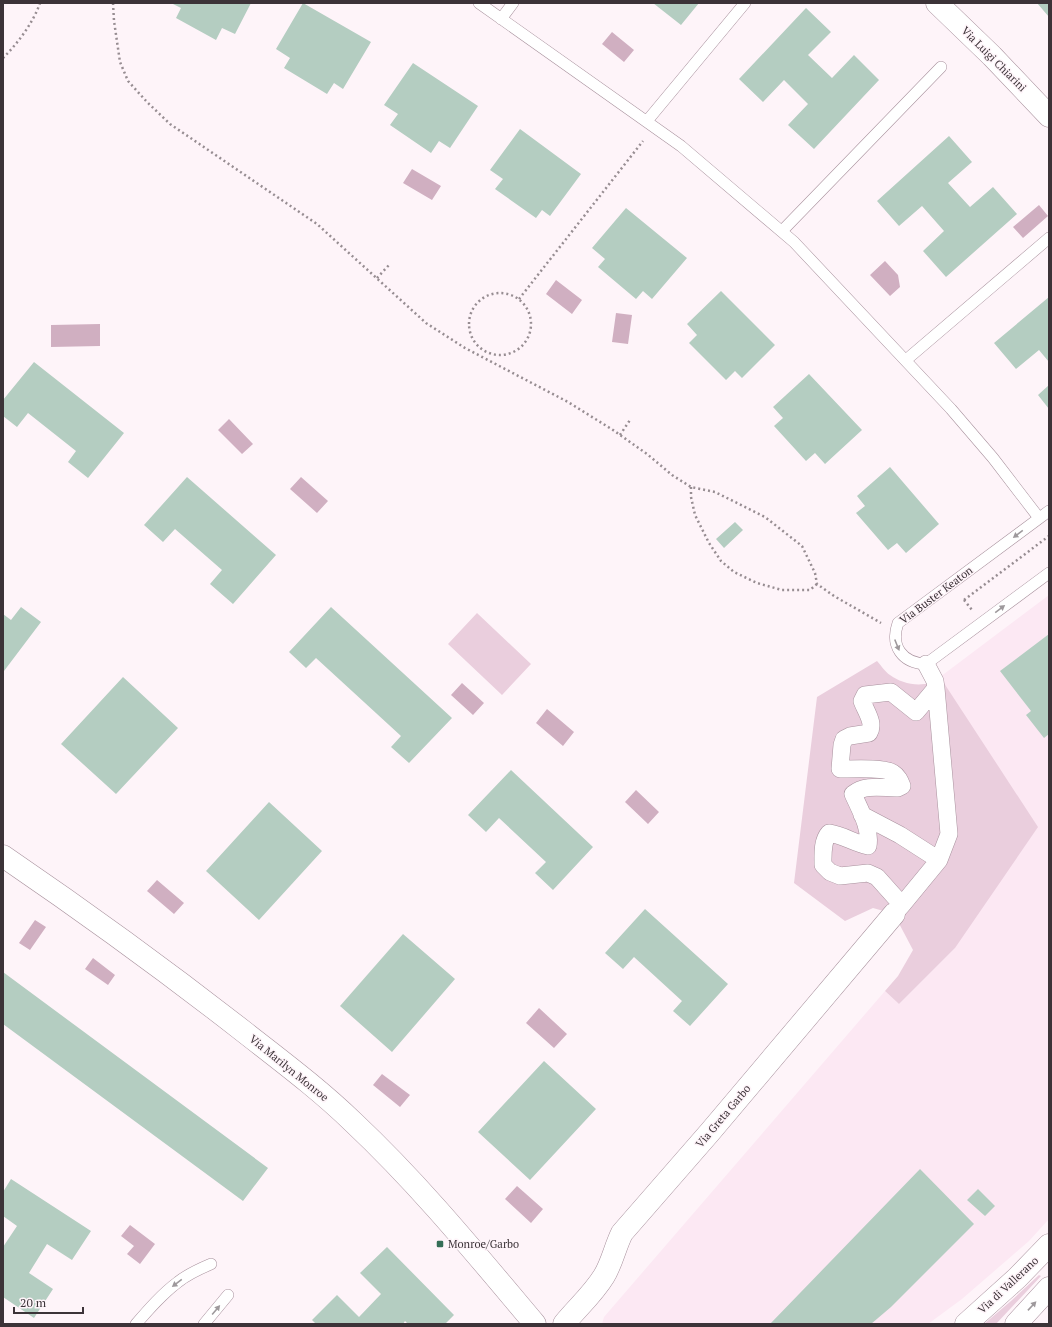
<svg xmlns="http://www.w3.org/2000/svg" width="1052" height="1327" font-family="'PT Serif',serif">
<rect width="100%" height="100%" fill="#fef4f9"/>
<path fill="#fce8f3" d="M1049 595V1219L1029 1241 962 1299 928 1324H602L604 1317 885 991 899 1004 955 948 940 677Z"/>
<path fill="#eacedd" d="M477 613 531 664 502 695 448 644Z
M877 661C881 665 885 672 890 675 903 685 927 689 940 677L1038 827 955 948 899 1004 885 991 898 976 913 950 894 914 873 908 845 921 794 883 817 697Z
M1039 1275 1041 1276 996 1324H984L1011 1301Z"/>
<path fill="#d0afc1" d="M612 32 634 50 624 62 602 44Z
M412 169 441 186 432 200 403 183Z
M1039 205 1048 216 1023 238 1013 227Z
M885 261 898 275 900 287 890 296 870 275Z
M556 280 582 300 572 314 546 294Z
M616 313 632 315 628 344 612 342Z
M100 324V346L51 347V325Z
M229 419 253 444 242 454 218 430Z
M301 477 328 501 317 513 290 489Z
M462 683 484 703 473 715 451 695Z
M547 709 574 732 563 746 536 723Z
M636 790 659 812 648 824 625 802Z
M157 880 184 903 174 914 147 891Z
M35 920 46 927 30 950 19 943Z
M93 958 115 975 108 985 85 969Z
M539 1008 567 1034 554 1048 526 1023Z
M382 1074 410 1095 400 1107 373 1085Z
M517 1186 543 1209 531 1223 505 1199Z
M130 1225 155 1244 140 1264 127 1254 134 1246 121 1236Z"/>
<path fill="#b4cdc1" d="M171 3H251L235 34 222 28 216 40 176 18 181 8Z
M303 3 371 42 343 89 334 83 327 94 284 68 290 58 276 49Z
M653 3H699L681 25Z
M1037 3H1049V17Z
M806 8 831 32 808 55 832 78 854 55 879 80 814 149 788 125 808 104 784 80 763 102 739 79Z
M413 63 478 106 450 148 439 141 431 153 390 125 398 114 384 105Z
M520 129 581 174 550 216 542 210 536 218 495 189 503 179 490 170Z
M949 136 972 162 948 183 970 207 993 187 1017 214 946 277 923 251 944 231 922 206 899 226 877 201Z
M626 208 687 258 652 299 643 291 636 299 598 267 605 259 592 248Z
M721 291 775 345 742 378 735 371 726 380 689 343 697 335 687 324Z
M1049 297V362L1039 350 1016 369 994 343Z
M34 362 124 433 88 478 68 462 76 451 28 413 17 427 3 416V400Z
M809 374 862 430 825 464 815 453 806 461 774 426 783 418 773 407Z
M1049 385V409L1038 395Z
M890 467 939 524 906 553 897 543 888 550 856 513 865 506 857 496Z
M187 477 276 555 233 604 210 584 222 570 175 529 163 542 144 525Z
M735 522 743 530 724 548 716 539Z
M21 607 41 622 4 671 3 670V614L11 620Z
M331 607 452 718 409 763 391 747 401 736 316 658 306 668 289 652Z
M1049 634V734L1044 738 1026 715 1031 711 1000 671Z
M123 677 178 728 116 794 61 744Z
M511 770 593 847 553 890 535 873 546 862 499 818 486 832 468 815Z
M269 802 322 851 259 920 206 871Z
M645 909 728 984 690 1026 673 1011 682 1001 634 957 623 969 605 953Z
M403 934 455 979 392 1052 340 1006Z
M3 972 268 1168 243 1201 3 1024Z
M544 1061 596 1109 530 1180 478 1132Z
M920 1169 974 1224 891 1307 871 1324H770Z
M11 1179 91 1231 72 1260 47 1244 29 1273 53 1289 34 1318 3 1297V1247L17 1226 3 1216V1192Z
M978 1189 995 1206 985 1216 967 1200Z
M387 1247 454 1315 445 1324H408L405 1321 403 1324H316L312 1320 337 1295 359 1317 381 1294 360 1273Z"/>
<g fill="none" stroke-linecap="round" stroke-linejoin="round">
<g stroke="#a8919d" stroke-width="12">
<path id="service" d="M479 3 681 146 794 242 951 409 993 458 1039 518
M501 19 513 3
M647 121 745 3
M782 231 941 67
M906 360 1049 238
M1049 511 898 623C890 646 902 663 926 664L1049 573
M136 1324C149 1309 162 1294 178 1282 188 1274 199 1269 211 1264
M204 1324 228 1295"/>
</g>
<g stroke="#a8919d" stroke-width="18">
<path id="pedestrian" d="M862 815 900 835 939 860
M902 905 939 860 949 834 936 688
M894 914 902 905 877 877 868 873 840 876 830 872 823 865C823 854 822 841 829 833 843 835 854 843 868 846 871 828 860 810 853 794 865 784 882 788 898 788L902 786C900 781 898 776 893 773 885 767 851 769 840 769L842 745 844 739 850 736 869 733C875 723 866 712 862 701L865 695 891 692 916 712 936 688 935 681 926 664"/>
</g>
<g stroke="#a8919d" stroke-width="23">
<path id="minor" d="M3 856C85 912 165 970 243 1031 280 1060 319 1089 353 1122 420 1185 476 1254 535 1324
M564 1324C577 1308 593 1294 604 1276 612 1263 615 1247 622 1233L710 1132 894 914"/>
</g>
<g stroke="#a8919d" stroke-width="23">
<path id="tertiary" d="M937 3 992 56 1049 116
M966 1324 1017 1278 1049 1245
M1016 1324 1049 1288"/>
</g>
<path stroke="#978d92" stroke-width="2.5" stroke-dasharray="2 3" stroke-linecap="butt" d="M113 3 114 21 120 62 128 81 147 102 170 124 317 224 426 323 465 348 568 402 613 430 647 454 672 475 691 487 715 492 765 517 802 546 815 573 817 584 834 596 881 623
M3 58C18 43 33 23 40 3
M377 278 389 265
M469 324a31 31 0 1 1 62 0a31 31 0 1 1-62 0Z
M519 299 643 141
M620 435 630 420
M691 487V497L695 515 709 543 721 561 734 572 757 583 782 590H810L817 584
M964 600 1049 536
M964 600 972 610"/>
<use href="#service" stroke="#fff" stroke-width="11"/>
<use href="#pedestrian" stroke="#fff" stroke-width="17"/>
<use href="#minor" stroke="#fff" stroke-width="22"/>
<use href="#tertiary" stroke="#fff" stroke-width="22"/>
</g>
<defs><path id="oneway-solid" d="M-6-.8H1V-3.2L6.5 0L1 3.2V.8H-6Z"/></defs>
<g fill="#9e999c">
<use href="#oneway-solid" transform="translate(1018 534) rotate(143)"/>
<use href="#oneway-solid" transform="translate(1000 609) rotate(-37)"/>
<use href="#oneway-solid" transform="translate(897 645) rotate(68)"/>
<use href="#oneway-solid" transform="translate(177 1283) rotate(143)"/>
<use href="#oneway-solid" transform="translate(1032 1306) rotate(-47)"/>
<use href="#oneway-solid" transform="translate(216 1310) rotate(-50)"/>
</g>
<rect fill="#356e57" stroke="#fef4f9" stroke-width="1.5" x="436" y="1240" width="8" height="8" rx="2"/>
<g text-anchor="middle" stroke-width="3" stroke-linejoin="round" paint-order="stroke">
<g font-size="11" fill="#3c3338" stroke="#fef4f9">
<text transform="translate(994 59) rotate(45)" y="4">Via Luigi Chiarini</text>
<text transform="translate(936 595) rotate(-37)" y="4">Via Buster Keaton</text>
<text transform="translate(289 1068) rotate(39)" y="4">Via Marilyn Monroe</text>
<text transform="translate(723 1116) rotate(-50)" y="4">Via Greta Garbo</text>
<text transform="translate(1008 1285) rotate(-43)" y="4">Via di Vallerano</text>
</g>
<g font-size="11" fill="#3c3338" stroke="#fef4f9" text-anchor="start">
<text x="448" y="1248">Monroe/Garbo</text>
</g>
</g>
<rect width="1052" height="1327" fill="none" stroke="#3c3338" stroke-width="8"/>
<path d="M14 1307v6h69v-6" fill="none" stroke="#3c3338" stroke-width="2"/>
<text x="20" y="1307" font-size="12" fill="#3c3338" stroke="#fef4f9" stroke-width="3" paint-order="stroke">20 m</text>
</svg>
